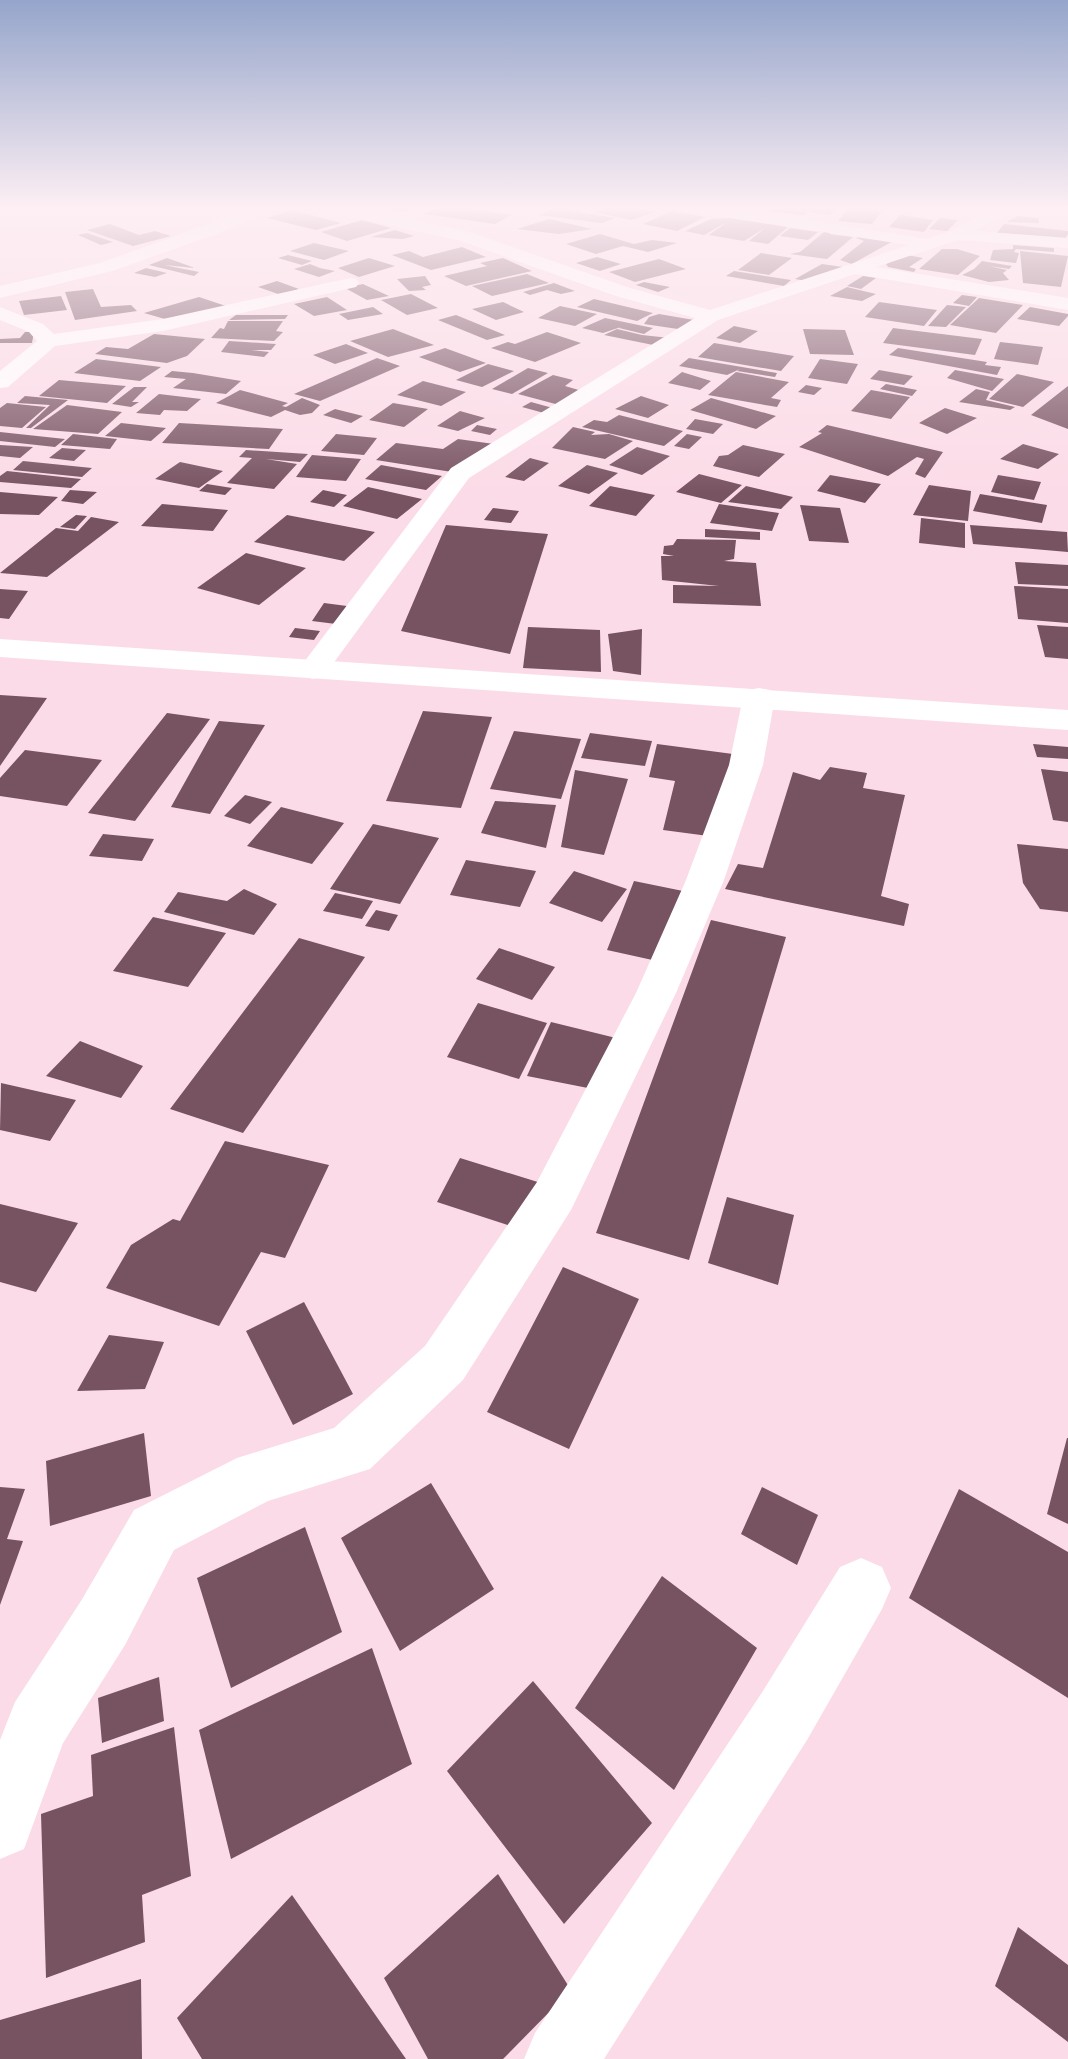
<svg xmlns="http://www.w3.org/2000/svg" width="1068" height="2059" font-family="'Alegreya Sans',sans-serif">
<rect width="100%" height="100%" fill="#fbdbe7"/>
<path fill="#775261" d="M373 206H419L403 212Z
M439 206H446L511 215 495 224 424 214Z
M614 206H628L655 212 631 220 595 212Z
M777 206H813L804 215 769 211Z
M817 206H842L830 215 808 212Z
M558 207 590 214 615 218 602 223 539 215Z
M849 208 882 211 872 224 838 221Z
M292 210 341 223 316 230 267 218Z
M672 211 705 217 677 231 643 224Z
M900 215 933 220 924 232 889 227Z
M1018 216 1038 218 1039 223 1006 222Z
M731 218 788 227 768 244 749 241 765 228 744 241 709 235 727 222 704 235 685 231 711 219Z
M940 218 958 220 947 231 929 229Z
M549 219 592 229 559 234 517 229Z
M362 220 391 228 347 241 321 232Z
M110 224 139 235 155 231 171 236 133 246 87 230Z
M1004 224 1068 231V234L1064 240 996 234Z
M824 227 834 229 829 234 853 237 827 259 790 254 800 252 824 232 817 231Z
M790 228 818 232 808 240 780 236Z
M395 230 414 236 403 239 371 237Z
M87 233 113 242 101 245 78 235Z
M600 234 634 244 652 240 677 243 648 252 623 246 596 254 566 244Z
M864 234 895 240 852 264 840 260 864 241 856 238Z
M314 243 349 251 324 260 290 251Z
M1013 245 1054 248V252L1016 249 1014 252 1019 253 1016 263 990 260 993 250 1013 249Z
M462 247 486 257 431 270 392 255 409 251 423 257Z
M942 249H957L980 256 958 275 919 269Z
M1020 251 1068 256 1061 287 1023 283Z
M761 253 792 258 769 275 738 270Z
M288 255 312 261 302 265 278 258Z
M907 255 923 258 909 267 916 269 914 272 888 267 886 264Z
M597 257 621 264 600 271 576 263Z
M167 258 195 268 164 265 199 272 194 276 149 265Z
M369 258 395 266 359 277 338 268Z
M503 258 532 271 466 286 444 276 487 266 480 263Z
M659 259 686 269 635 282 609 272Z
M982 261 1012 266 1009 269 989 266 1007 270 1003 273 1009 280 989 282 962 275 974 269Z
M310 264 320 268 335 271 319 277 294 269Z
M822 264 843 267 817 283 795 279Z
M146 268 167 273 155 277 134 273Z
M734 271 791 280 784 286 726 276Z
M527 274 549 283 492 296 472 286Z
M425 276 431 285 422 287 426 290 409 291 397 279Z
M863 276 876 278 861 289 847 286Z
M277 281 299 289 281 295 258 287Z
M644 282 670 287 658 292 636 285Z
M554 283 575 291 561 294 547 290 530 295 523 292Z
M363 284 389 296 367 300 345 288Z
M847 287 876 294 862 301 830 296Z
M93 289 101 307 131 305 137 311 75 320 65 292Z
M411 294 438 308 407 315 381 300Z
M962 295 977 297 969 306 953 303Z
M61 296 67 310 24 315 19 301Z
M199 297 226 306 165 319 144 313Z
M327 297 347 310 314 316 294 304Z
M979 298 1023 305 996 333 950 325Z
M594 299 653 313 637 321 577 307Z
M503 302 524 312 496 320 472 309Z
M879 302 937 310 924 326 865 317Z
M947 305 966 307 946 327 928 326Z
M560 306 597 314 575 326 538 318Z
M373 307 383 314 348 320 339 314Z
M1030 307 1068 314V316L1059 326 1017 319Z
M659 314 694 320 678 329 644 324 649 317Z
M236 315H288L285 319 229 320Z
M456 315 505 335 487 340 438 320Z
M605 318 653 328 644 334 619 328 621 327 603 333 582 328Z
M228 321H283L276 331 283 332 274 341 211 338 220 328 224 329Z
M734 326 758 331 740 343 716 338Z
M893 328 982 339 975 355 883 343Z
M393 329 434 345 388 357 350 341Z
M617 329 642 335 670 338 663 347 604 335Z
M803 329 845 330 854 355 810 354Z
M25 332H34L32 343H0V339L20 338Z
M547 332 581 343 535 362 491 348 508 342 515 344Z
M154 334 205 339 187 356 167 363 95 354 106 347 128 349Z
M229 341 276 344 271 350H251L269 352 264 357 221 352Z
M1000 342 1043 347 1038 365 994 359Z
M714 343 794 356 781 371 698 357Z
M346 344 368 353 335 364 313 355Z
M445 348 486 363 460 372 419 357Z
M898 348 987 362 985 365 1001 367 997 375 889 355Z
M377 358 400 366 320 401 294 394Z
M689 358 742 367 777 373 775 377 737 371 740 369 727 375 679 366Z
M96 359 161 367 140 381 74 373Z
M820 359 858 364 847 384 808 378Z
M488 364 514 371 482 387 456 380Z
M528 368 548 373 512 394 492 389Z
M879 370 913 376 904 385 870 379Z
M955 370 1004 379 992 391 947 378Z
M172 371 193 373 241 381 226 394 173 388 186 379 164 377Z
M682 372 711 381 700 390 668 383Z
M736 372 789 382 771 398 781 400 777 407 708 395Z
M1017 374 1054 382 1023 407 989 399Z
M553 375 573 380 565 386 589 393 563 406 518 394Z
M59 380 126 386 107 403 39 396Z
M423 381 466 392 441 406 397 395Z
M886 384 917 390 912 396 880 389Z
M806 385 822 388 814 395 798 392Z
M1068 386V429L1031 415Z
M134 387H147L132 402H139L131 407 112 404Z
M976 389 990 392 986 400 1015 407 1010 410 959 402Z
M240 390 288 403 282 406 286 407 302 398 320 405 312 413 300 415 285 410 271 417 216 403Z
M871 390 910 397 891 419 851 411Z
M159 394 201 399 187 411 164 410 160 415 136 413Z
M25 396 68 400 31 428H26L50 405 17 403Z
M641 396 669 405 648 418 615 409Z
M711 398 776 416 756 429 690 410Z
M531 402 571 413 562 418 522 407Z
M7 403 46 407 22 428 0 426V408Z
M393 403 428 409 404 427 369 420Z
M67 405 122 412 98 434 33 429Z
M945 408 977 418 947 434 919 423Z
M335 409 363 416 351 423 323 415Z
M460 411 485 418 458 431 437 426Z
M619 415 683 431 664 446 582 427 594 420 607 422Z
M695 419 723 424 713 434 686 429Z
M121 423 166 428 151 441 105 436Z
M179 423 283 429 269 449 162 443Z
M477 425 497 429 490 435 471 431Z
M827 425 943 452 925 478 915 474 924 459 917 457 888 476 799 447 822 433 818 432Z
M573 427 595 432 591 435 609 434 633 441 605 459 552 448Z
M0 432 65 439 55 447 0 441Z
M73 434 117 439 110 449 61 445Z
M336 434 377 438 364 455 321 451Z
M687 434 702 437 689 449 674 446Z
M458 439 494 444 452 472 376 460 396 443 443 449Z
M1023 444 1059 454 1038 469 1000 459Z
M0 445 33 447 20 458 0 456Z
M743 445 785 454 759 477 713 466 719 456 728 455Z
M637 447 670 456 642 475 609 465Z
M62 448 86 450 74 461 49 458Z
M246 450 308 454 300 462 266 459 297 464 274 489 227 483 252 458 239 457Z
M312 455 361 459 346 481 296 477Z
M530 458 549 463 524 481 505 477Z
M23 461 92 468 82 477 13 470Z
M180 462 223 471 199 488 155 479Z
M381 465 442 476 426 490 365 479Z
M587 465 618 473 589 494 558 486Z
M7 471 81 479 71 488 0 482V476Z
M699 474 742 485 721 503 676 492Z
M830 475 881 484 865 503 817 491Z
M998 475 1041 482 1034 500 991 492Z
M207 484 232 488 225 495 199 491Z
M929 485 971 491 968 521 913 515Z
M610 486 655 495 636 516 589 506Z
M746 486 793 497 781 509 728 502Z
M368 487 422 499 397 519 343 506Z
M70 490 97 492 83 504 61 501Z
M323 490 347 495 334 507 310 502Z
M0 492 58 497 39 515 0 514Z
M980 494 1047 505 1042 523 973 511Z
M162 504 228 510 213 531 141 526Z
M719 504 779 513 772 531 710 523Z
M800 505 840 508 849 543 809 541Z
M493 508 519 511 511 523 484 520Z
M76 515 87 516 75 529 60 527Z
M287 515 375 532 344 561 254 542Z
M91 517 119 522 47 577 0 573 56 528 78 531Z
M921 518 965 523V548L919 543Z
M446 525 548 534 510 654 401 631Z
M970 525 1067 532 1068 552 973 544Z
M705 529 760 532V540L705 537Z
M677 539 736 540 734 559 724 561 756 563 761 606 673 603V585L719 586 662 580 661 556H674L663 554 664 546 673 545Z
M246 553 306 568 259 605 197 588Z
M1015 562 1068 565V586L1018 584Z
M1014 586 1068 589V623L1018 619Z
M0 589 28 591 9 619 0 618Z
M324 603 347 606 336 624 312 621Z
M1037 625 1068 627V659L1045 657Z
M528 627 600 630 601 672 523 668Z
M295 628 320 631 314 640 289 637Z
M642 629 641 675 613 671 608 634Z
M0 695 47 698 0 766Z
M423 711 492 717 461 808 386 801Z
M167 713 210 719 135 821 88 813Z
M219 721 265 725 210 814 171 807Z
M514 731 581 739 561 799 490 789Z
M590 733 652 741 645 766 581 758Z
M657 744 733 754 716 837 663 830 675 781 649 777Z
M1033 744 1068 747V759L1037 757Z
M25 750 102 760 67 806 0 796V778Z
M830 767 867 773 863 788 905 795 881 896 909 904 904 926 725 889 738 864 763 868 793 772 820 780Z
M1041 769 1068 772V822L1053 820Z
M575 770 628 779 604 855 561 847Z
M245 795 272 802 250 824 224 816Z
M495 801 556 805 546 848 481 833Z
M281 807 344 823 312 864 247 846Z
M373 824 439 838 400 904 330 889Z
M103 834 154 839 142 861 89 856Z
M1017 844 1068 849V912L1040 909 1023 883Z
M466 860 536 871 520 907 450 895Z
M574 871 627 889 602 922 549 903Z
M634 881 683 891 657 961 607 950Z
M244 889 277 904 254 935 164 912 178 892 227 901Z
M335 893 373 901 362 919 323 911Z
M376 910 398 915 389 931 365 926Z
M153 917 226 933 188 987 113 971Z
M711 920 786 937 689 1260 596 1233Z
M299 938 365 957 243 1133 170 1109Z
M499 948 555 967 532 1000 476 979Z
M478 1003 547 1023 519 1079 447 1057Z
M551 1022 616 1038 593 1089 527 1076Z
M80 1041 143 1066 121 1098 46 1076Z
M1 1083 76 1100 50 1141 0 1130Z
M225 1141 329 1165 285 1258 261 1252 219 1326 106 1288 131 1245 173 1219 180 1221Z
M460 1158 541 1183 520 1229 437 1202Z
M727 1197 794 1215 778 1285 708 1263Z
M0 1204 78 1223 36 1292 0 1282Z
M563 1267 639 1299 569 1449 487 1412Z
M304 1302 353 1394 293 1425 246 1331Z
M109 1335 164 1342 145 1389 77 1391Z
M144 1433 151 1496 50 1526 46 1461Z
M1067 1438H1068V1524L1047 1514Z
M431 1483 494 1589 400 1651 341 1538Z
M0 1487 25 1489 7 1539 23 1541 0 1605Z
M762 1487 818 1515 797 1565 741 1534Z
M959 1489 1068 1552V1698L909 1598Z
M305 1527 342 1632 231 1688 197 1578Z
M662 1576 757 1648 674 1790 575 1708Z
M372 1648 412 1764 231 1859 199 1730Z
M159 1677 164 1721 102 1743 98 1698Z
M533 1681 652 1823 564 1924 447 1771Z
M174 1727 191 1876 142 1895 145 1942 46 1978 41 1814 93 1796 91 1755Z
M498 1874 571 1990 503 2059H428L384 1978Z
M292 1895 406 2059H202L177 2018Z
M1018 1927 1068 1965V2042L995 1986Z
M141 1979 142 2059H0V2020Z"/>
<g fill="none" stroke-linecap="round" stroke-linejoin="round">
<path fill="#fff" fill-rule="evenodd" d="M259 206H281L211 236 112 271 0 298V286L100 263Z
M316 206H346L469 232 630 288 710 310 909 245 685 211 677 206H716L927 239 951 231 997 206H1016L975 231 1068 238V248L958 240 876 267 1068 298V310L855 274 718 320 469 478 324 676 313 679 302 676 298 670 451 468 695 318 616 296 458 240 324 211Z
M350 278 356 279 359 283 356 287 163 331 55 346 8 387 0 388V371L37 341 29 332 0 320V307L43 324 54 334 163 319Z
M759 688 770 690 775 697 763 765 724 880 676 993 571 1210 463 1380 370 1469 268 1501 174 1550 125 1645 63 1743 24 1849 0 1859V1740L15 1702 81 1601 134 1510 237 1458 334 1428 425 1346 537 1182 636 993 686 880 729 765 743 697 748 690Z
M861 1558 882 1567 891 1588 882 1609 807 1740 604 2059H524L535 2033 761 1694 840 1567Z"/>
<path fill="#fff" fill-rule="evenodd" d="M0 639 1068 710V730L0 657Z"/>
</g>
<linearGradient id="sky" x2="0" y2="1"><stop stop-color="#95a5cb"/><stop offset="0.42" stop-color="#fdeff4"/><stop offset="1" stop-color="#fdeff4" stop-opacity="0"/></linearGradient>
<rect width="1068" height="494" fill="url(#sky)"/>
</svg>
